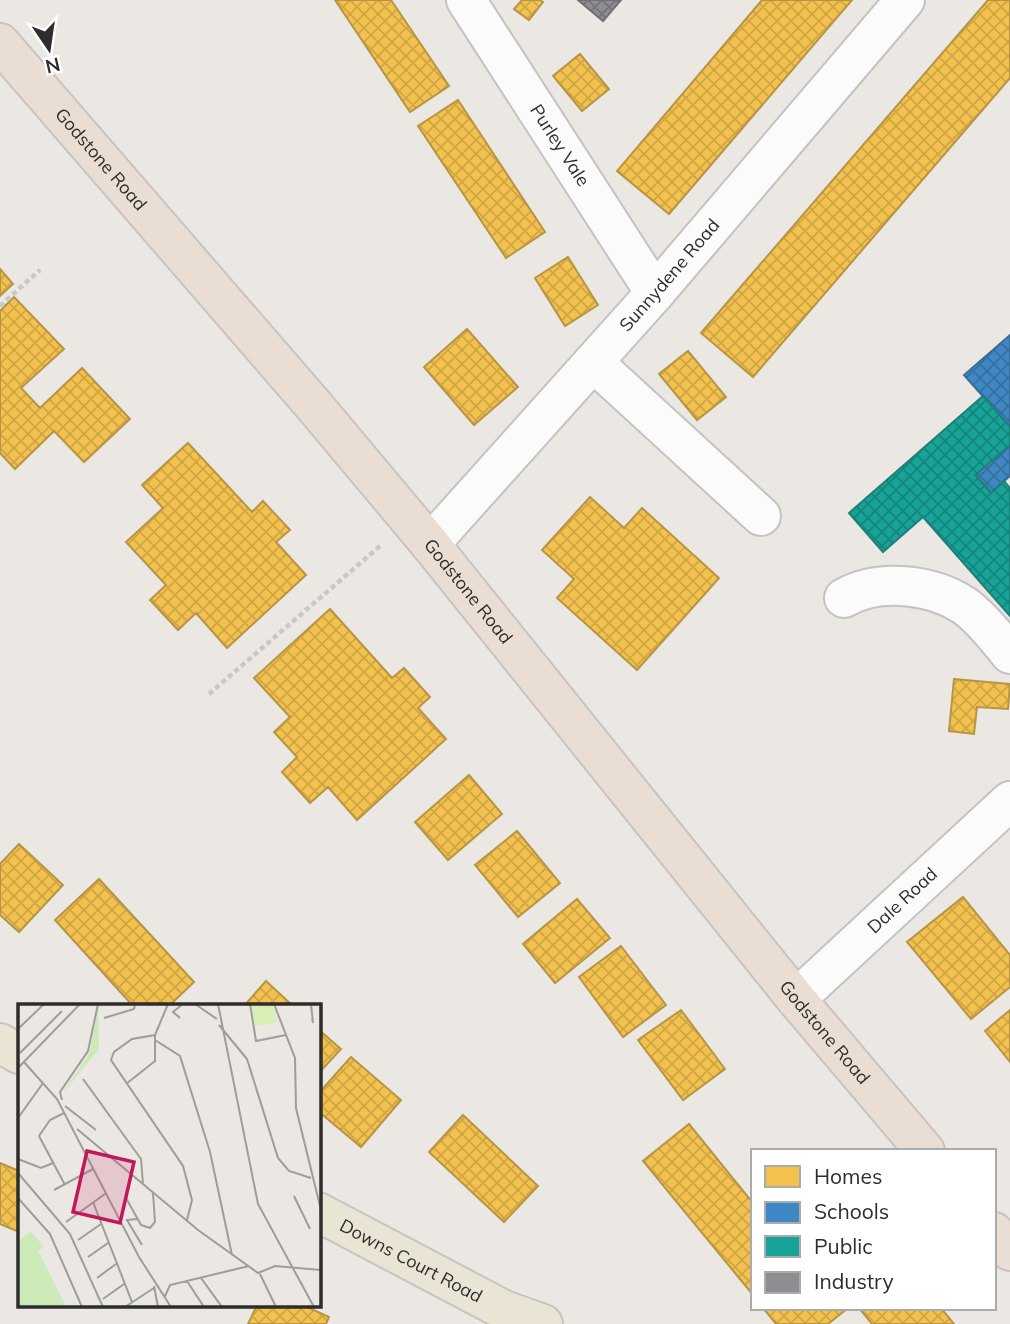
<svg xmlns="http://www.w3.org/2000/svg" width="1010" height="1324" font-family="Mulish,sans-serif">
<defs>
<pattern id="homes-cross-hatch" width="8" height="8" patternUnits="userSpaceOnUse" patternTransform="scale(1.75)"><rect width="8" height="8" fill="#f2c14e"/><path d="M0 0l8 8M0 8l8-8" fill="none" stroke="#d0a644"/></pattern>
<pattern id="schools-cross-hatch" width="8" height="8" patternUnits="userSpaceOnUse" patternTransform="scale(1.75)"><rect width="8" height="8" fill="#3f88c5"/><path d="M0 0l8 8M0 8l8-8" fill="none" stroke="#3570a0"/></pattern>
<pattern id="public-cross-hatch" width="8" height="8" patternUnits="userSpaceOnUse" patternTransform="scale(1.75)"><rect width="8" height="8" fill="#17a398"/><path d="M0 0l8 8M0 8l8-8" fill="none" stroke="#15857c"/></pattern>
<pattern id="industry-cross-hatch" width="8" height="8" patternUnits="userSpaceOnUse" patternTransform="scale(1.75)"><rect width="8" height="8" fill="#8d8d92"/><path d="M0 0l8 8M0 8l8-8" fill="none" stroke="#747478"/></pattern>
</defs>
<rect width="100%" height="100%" fill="#ebe7e2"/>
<path fill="url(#homes-cross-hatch)" stroke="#b79544" stroke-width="2" d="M335 0H391L449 86 410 112Z
M522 0H540L543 2 529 20 514 9Z
M762 0H852L669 214 617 171Z
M988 0H1010V78L753 377 701 333Z
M580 54 609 89 582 111 553 76Z
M458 100 545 232 506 258 418 126Z
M568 257 598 305 565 326 535 278Z
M0 269 13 284 0 296Z
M14 297 64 349 21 388 40 408 82 368 130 419 84 462 54 431 15 469 0 453V311Z
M467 329 518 387 474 425 424 367Z
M688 351 726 397 697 420 659 374Z
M188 443 252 512 263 501 290 530 276 542 306 575 227 648 196 613 178 630 150 600 166 585 126 542 163 508 142 485Z
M590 497 624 528 642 508 719 578 637 670 557 598 574 579 542 550Z
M330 609 392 678 404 668 430 697 418 708 446 739 357 820 328 787 310 803 282 772 297 757 274 732 290 717 254 678Z
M954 679 1010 684 1008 709 977 707 974 734 949 731Z
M469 775 502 814 448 860 415 822Z
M517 831 560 883 518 917 475 865Z
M19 844 63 885 19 932 0 915V864Z
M99 879 194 982 169 1006H133L55 920Z
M963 897 1010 955V987L971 1019 907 942Z
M577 899 610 938 555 983 523 944Z
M621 946 666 1005 623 1037 579 977Z
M266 981 293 1006H244Z
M681 1010 725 1069 683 1100 638 1040Z
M1010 1010V1062L985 1031Z
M318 1029 341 1049 318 1074Z
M351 1057 401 1100 361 1147 318 1111V1094Z
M463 1115 538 1186 504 1222 429 1152Z
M689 1124 753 1203V1295L643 1161Z
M0 1163 19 1171V1232L0 1224Z
M257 1305H303L329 1317 326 1324H248Z
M763 1308H848L828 1324H776Z
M859 1308H941L954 1324H872Z"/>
<path fill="url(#schools-cross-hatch)" stroke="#3a6d97" stroke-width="2" d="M1010 335V427L964 375Z
M1010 445V476L991 493 975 475Z"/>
<path fill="url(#public-cross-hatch)" stroke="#1e8078" stroke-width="2" d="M983 396 1010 427V445L975 475 991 493 1004 481 1010 488V616L923 517 883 552 849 513Z"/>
<path fill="url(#industry-cross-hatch)" stroke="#707074" stroke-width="2" d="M578 0H621L603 21Z"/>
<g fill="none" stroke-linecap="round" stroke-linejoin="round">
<g stroke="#c4c3c4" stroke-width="42">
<g id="minor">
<path id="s1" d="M466 0 655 293"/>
<path d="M593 362 761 516"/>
<path id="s2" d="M430 544 655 293 905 0"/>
<path d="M844 598C879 578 932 584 965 606 980 617 999 640 1010 654"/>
<path id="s3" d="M796 999 1010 801"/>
</g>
</g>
<g stroke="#c6c4c3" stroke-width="42">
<g id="major">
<path d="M0 1043 19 1054"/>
<path id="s4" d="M318 1212 504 1310 543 1324"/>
</g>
</g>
<g stroke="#c6c4c3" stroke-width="42">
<g id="highway">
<path id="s5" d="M0 43 316 408 430 544 796 999 925 1151"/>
<path d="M994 1232 1010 1251"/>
</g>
</g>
<path stroke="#c8c8c8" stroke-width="4.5" stroke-dasharray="5 3.5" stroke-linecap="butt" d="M0 306 40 270
M209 694 380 546"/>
<use href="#minor" stroke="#fcfbfb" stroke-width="38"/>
<use href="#major" stroke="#e9e4d3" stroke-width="38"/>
<use href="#highway" stroke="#eaded4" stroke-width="38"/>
</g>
<g text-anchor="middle" stroke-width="7" stroke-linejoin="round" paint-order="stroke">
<g font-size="18" fill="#2d2d2d" stroke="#fff">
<text dy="6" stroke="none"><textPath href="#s1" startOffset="173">Purley Vale</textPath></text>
<text dy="6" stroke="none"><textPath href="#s5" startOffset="154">Godstone Road</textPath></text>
<text dy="6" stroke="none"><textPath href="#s2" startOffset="360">Sunnydene Road</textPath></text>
<text dy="6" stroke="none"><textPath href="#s5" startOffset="721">Godstone Road</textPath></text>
<text dy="6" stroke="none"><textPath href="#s3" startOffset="145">Dale Road</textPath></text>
<text dy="6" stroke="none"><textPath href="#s5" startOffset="1288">Godstone Road</textPath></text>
<text dy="6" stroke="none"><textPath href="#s4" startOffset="105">Downs Court Road</textPath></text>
</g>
</g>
<g transform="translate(18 1004)">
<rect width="303" height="303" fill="#ebe7e2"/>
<path d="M80 3 81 45 44 90 72 48ZM13 227 26 243 20 247 48 303H0V238Z" fill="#cce9b8"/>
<path d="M234 0H254L260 18 236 22Z" fill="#d8eeb5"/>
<path fill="none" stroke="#9f9d9a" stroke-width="2" d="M177 0 199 15M200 0 240 200 296 303M232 0 238 37 268 31M256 0 277 54 278 104 303 206M293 0 295 19 294 15M86 14 116 5 117 0M162 14 155 8 165 0M201 21 229 55 260 154 271 167 293 174M0 25 26 0M137 31 114 35 96 48 93 56 165 162 174 196 169 216M137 36 162 52 192 148 214 251M2 49 44 7M6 58 39 95 121 253 153 303M0 64 62 0M65 75 123 155 125 180M108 80 137 57V31L150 0M44 96 42 88 70 47 80 0M47 102 78 126M46 109 32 116 21 132 47 181M0 114 25 79M59 125 180 226 240 269 257 262 303 266M0 155 23 164 35 159M0 169 52 230 85 303M36 186 75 165M276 192 292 225M0 194 32 230 64 303M108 194 123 221 132 224 137 218 135 189M75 198 114 298M119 215 109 216 124 241M48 218 87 190M60 236 83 220M70 253 90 239M242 270 258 303M79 274 98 260M183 274 204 303M169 277 186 303M136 282 140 303M147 292 152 281 231 262M85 295 106 280M107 303 136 284"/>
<path fill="#c2185b" fill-opacity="0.15" stroke="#c2185b" stroke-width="3.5" d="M69 147 116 158 102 219 55 208Z"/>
<rect width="303" height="303" fill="none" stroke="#2d2d2d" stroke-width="3.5"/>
</g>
<rect x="751" y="1149" width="245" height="161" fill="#ffffff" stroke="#ababab" stroke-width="2"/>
<rect x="765" y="1166" width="35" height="21" fill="#f2c14e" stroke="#ababab" stroke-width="2"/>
<text x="814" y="1184" font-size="21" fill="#2d2d2d">Homes</text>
<rect x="765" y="1202" width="35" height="21" fill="#3f88c5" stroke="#ababab" stroke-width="2"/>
<text x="814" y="1219" font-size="21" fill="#2d2d2d">Schools</text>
<rect x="765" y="1236" width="35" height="21" fill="#17a398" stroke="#ababab" stroke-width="2"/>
<text x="814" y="1254" font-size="21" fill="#2d2d2d">Public</text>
<rect x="765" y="1272" width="35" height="21" fill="#8d8d92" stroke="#ababab" stroke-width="2"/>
<text x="814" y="1289" font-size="21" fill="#2d2d2d">Industry</text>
<g transform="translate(49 49) rotate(167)" stroke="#ffffff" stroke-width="5" paint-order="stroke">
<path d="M0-5L12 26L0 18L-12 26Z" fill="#2d2d2d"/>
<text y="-10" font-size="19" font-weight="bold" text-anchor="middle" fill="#2d2d2d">N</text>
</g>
</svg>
